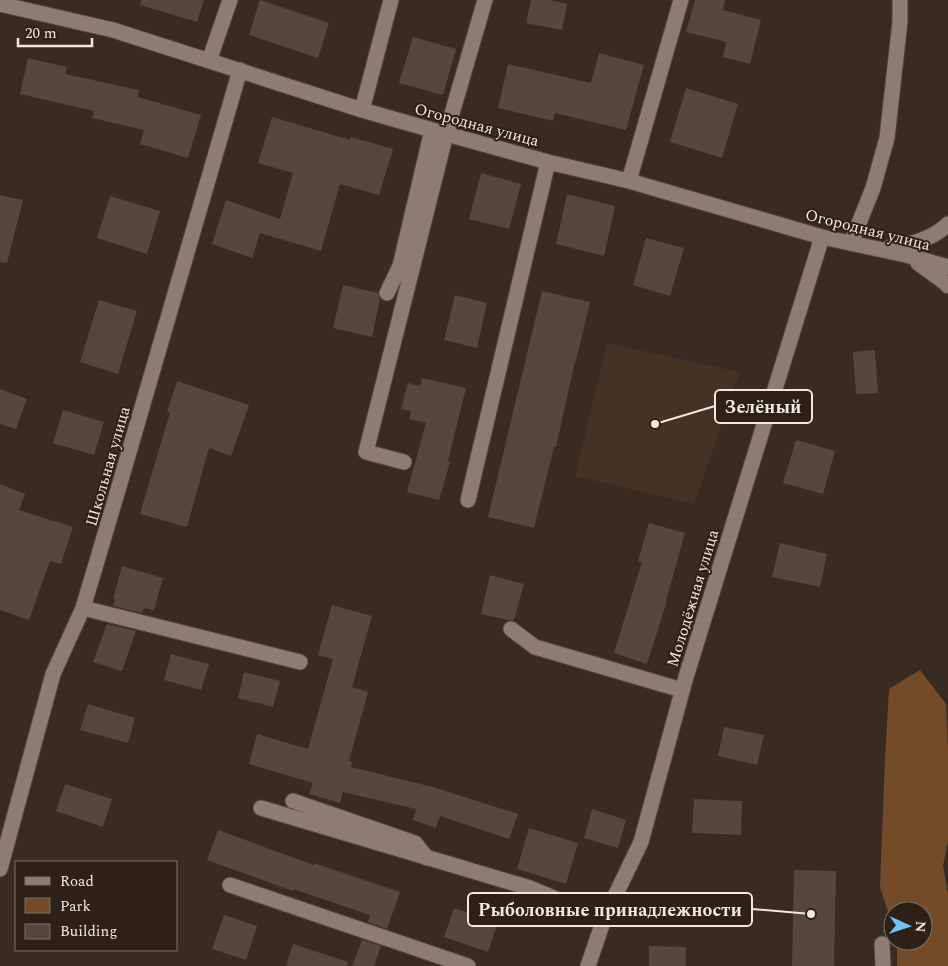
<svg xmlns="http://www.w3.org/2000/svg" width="948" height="966" font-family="Spectral,serif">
<rect width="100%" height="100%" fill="#382b21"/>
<path fill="#443224" d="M607 343 740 372 694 504 575 476Z"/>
<path fill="#744b29" d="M920 670 946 704 948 750V841L943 866 948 894V966H897V941H923V911H893V927L880 887 885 758 889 689Z"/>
<path fill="#55473d" d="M141 0H204L197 22 140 5Z
M260 0 329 23 318 58 249 35Z
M531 0H550L567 4 562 30 526 23Z
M695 0H725L723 10 761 20 750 64 723 57 726 42 686 32Z
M413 37 456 49 443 95 399 83Z
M599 53 644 65 626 130 555 113 553 121 498 108 508 64 591 83Z
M28 58 67 67 65 74 139 90 138 97 201 115 188 158 140 144 144 130 92 118 94 111 20 94Z
M686 88 738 104 722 158 670 142Z
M272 117 350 140 351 137 393 149 379 195 340 184 321 251 260 233 252 258 212 244 226 200 280 219 293 173 258 163Z
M481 173 521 184 509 229 469 219Z
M567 194 615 206 604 256 556 244Z
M0 195 23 200 7 263 0 262Z
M110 196 160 211 147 254 97 238Z
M646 238 684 248 670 296 633 285Z
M343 285 378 293 380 299 372 337 333 328Z
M542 291 590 302 576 361H575L556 447H554L534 528 488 517Z
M455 295 487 303 477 348 444 340Z
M99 300 137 311 118 374 80 362Z
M875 350 878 393 856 394 853 352Z
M422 378 466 388 448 461 450 462 439 500 407 492 426 423 409 419 411 411 401 409 408 383 420 386Z
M177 381 249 405 231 456 209 448 187 527 140 514 148 486 170 413 167 412Z
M0 389 27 399 16 429 0 424Z
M63 410 104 422 94 455 53 443Z
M796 440 835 451 823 494 783 483Z
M0 484 25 494 19 510 73 527 61 564 50 561 29 620 0 610Z
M649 523 685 533 666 601H667L647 664 614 653 642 562 638 561Z
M780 543 827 554 820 587 772 577Z
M122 566 163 578 154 610 144 608 142 613 113 606 115 599H113Z
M490 575 524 584 514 620H507L481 614Z
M332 605 372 616 352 687 368 692 349 761 352 762 351 767 433 787 518 814 509 839 440 816 436 828 413 820 416 809 343 792 340 803 309 794 313 783 249 764 257 734 308 749 333 659 318 655Z
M107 624 136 631 122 671 93 662Z
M171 654 209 664 201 690 164 680Z
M244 672 280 681 273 707 238 698Z
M88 704 135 718 128 743 80 730Z
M724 727 764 735 757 765 718 756Z
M65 784 112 799 103 827 56 811Z
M694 799 742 801 741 835 692 833Z
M592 809 626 820 618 848 584 838Z
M529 828 578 843 566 884 517 869Z
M218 830 314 865V863L400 892 387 929 368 922 370 915 293 889V891L207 860Z
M794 870 836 871 834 966H792Z
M454 908 498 922 488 952 444 937Z
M224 915 257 926 246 960 212 949Z
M362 940 381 946 374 966H352Z
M293 944 348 962 347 966H286Z
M649 946 686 947V966H649Z"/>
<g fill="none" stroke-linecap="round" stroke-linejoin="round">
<g stroke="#51463e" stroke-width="17">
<path id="minor" d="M0 4 113 30 362 110 432 130 548 162 629 181 822 237 906 255 948 267
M209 61 230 0
M362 110 391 0
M629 181 681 0
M851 243 873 188 887 138 900 22V0
M890 247C912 245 932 239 948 224
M918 263 944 282 948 286
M387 293 400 266 432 130
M404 462 366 452 446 134 485 0
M468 500 548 162
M83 608 300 662
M511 629 535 647 682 690
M293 801 415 843 427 858
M261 808 530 888 604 919
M0 869 53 674 83 608 118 490 240 70
M230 885 468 966
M882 944 883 966
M588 966 604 919 641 842 686 677 822 237"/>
</g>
<use href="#minor" stroke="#8c7c71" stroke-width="15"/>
</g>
<g text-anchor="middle" stroke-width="4" stroke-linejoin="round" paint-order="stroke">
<g font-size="16" fill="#f1e8e2" stroke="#2d2117">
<text transform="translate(477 124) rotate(15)" y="6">Огородная улица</text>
<text transform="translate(868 229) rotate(14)" y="6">Огородная улица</text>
<text transform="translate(107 466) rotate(-74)" y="6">Школьная улица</text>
<text transform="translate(692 598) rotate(-73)" y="6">Молодёжная улица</text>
</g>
</g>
<path fill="none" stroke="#f1e8e2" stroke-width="2" d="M655 424L715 406M811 914L752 909"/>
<g fill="#f1e8e2" stroke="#2d2117" stroke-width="2">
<circle cx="655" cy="424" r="5"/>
<circle cx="811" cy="914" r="5"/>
</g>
<g fill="#2d2117" stroke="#f1e8e2" stroke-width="2">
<rect x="715" y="390" width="97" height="33" rx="5"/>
<rect x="468" y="893" width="284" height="33" rx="5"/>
</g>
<g font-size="18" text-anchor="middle" font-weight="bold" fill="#f1e8e2">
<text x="763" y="413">Зелёный</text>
<text x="610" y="916">Рыболовные принадлежности</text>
</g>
<rect x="15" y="861" width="162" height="90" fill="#2d2117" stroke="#7b7168"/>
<rect x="25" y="877" width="25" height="8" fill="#8c7c71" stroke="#7b7168"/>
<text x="60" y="886" font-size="15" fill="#f1e8e2">Road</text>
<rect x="25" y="898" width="25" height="15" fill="#744b29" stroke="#7b7168"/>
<text x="60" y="911" font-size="15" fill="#f1e8e2">Park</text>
<rect x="25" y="924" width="25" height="15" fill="#55473d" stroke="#7b7168"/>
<text x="60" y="936" font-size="15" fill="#f1e8e2">Building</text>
<g transform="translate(908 926) rotate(93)"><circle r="24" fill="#2d2117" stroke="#7b7168"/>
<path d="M0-4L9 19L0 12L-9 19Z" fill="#72c1f5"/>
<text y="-8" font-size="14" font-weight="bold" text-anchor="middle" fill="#f1e8e2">N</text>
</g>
<path d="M18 38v8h74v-8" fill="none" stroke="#f1e8e2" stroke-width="2.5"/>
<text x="25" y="38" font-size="15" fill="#f1e8e2" stroke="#2d2117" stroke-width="4" paint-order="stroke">20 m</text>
</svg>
